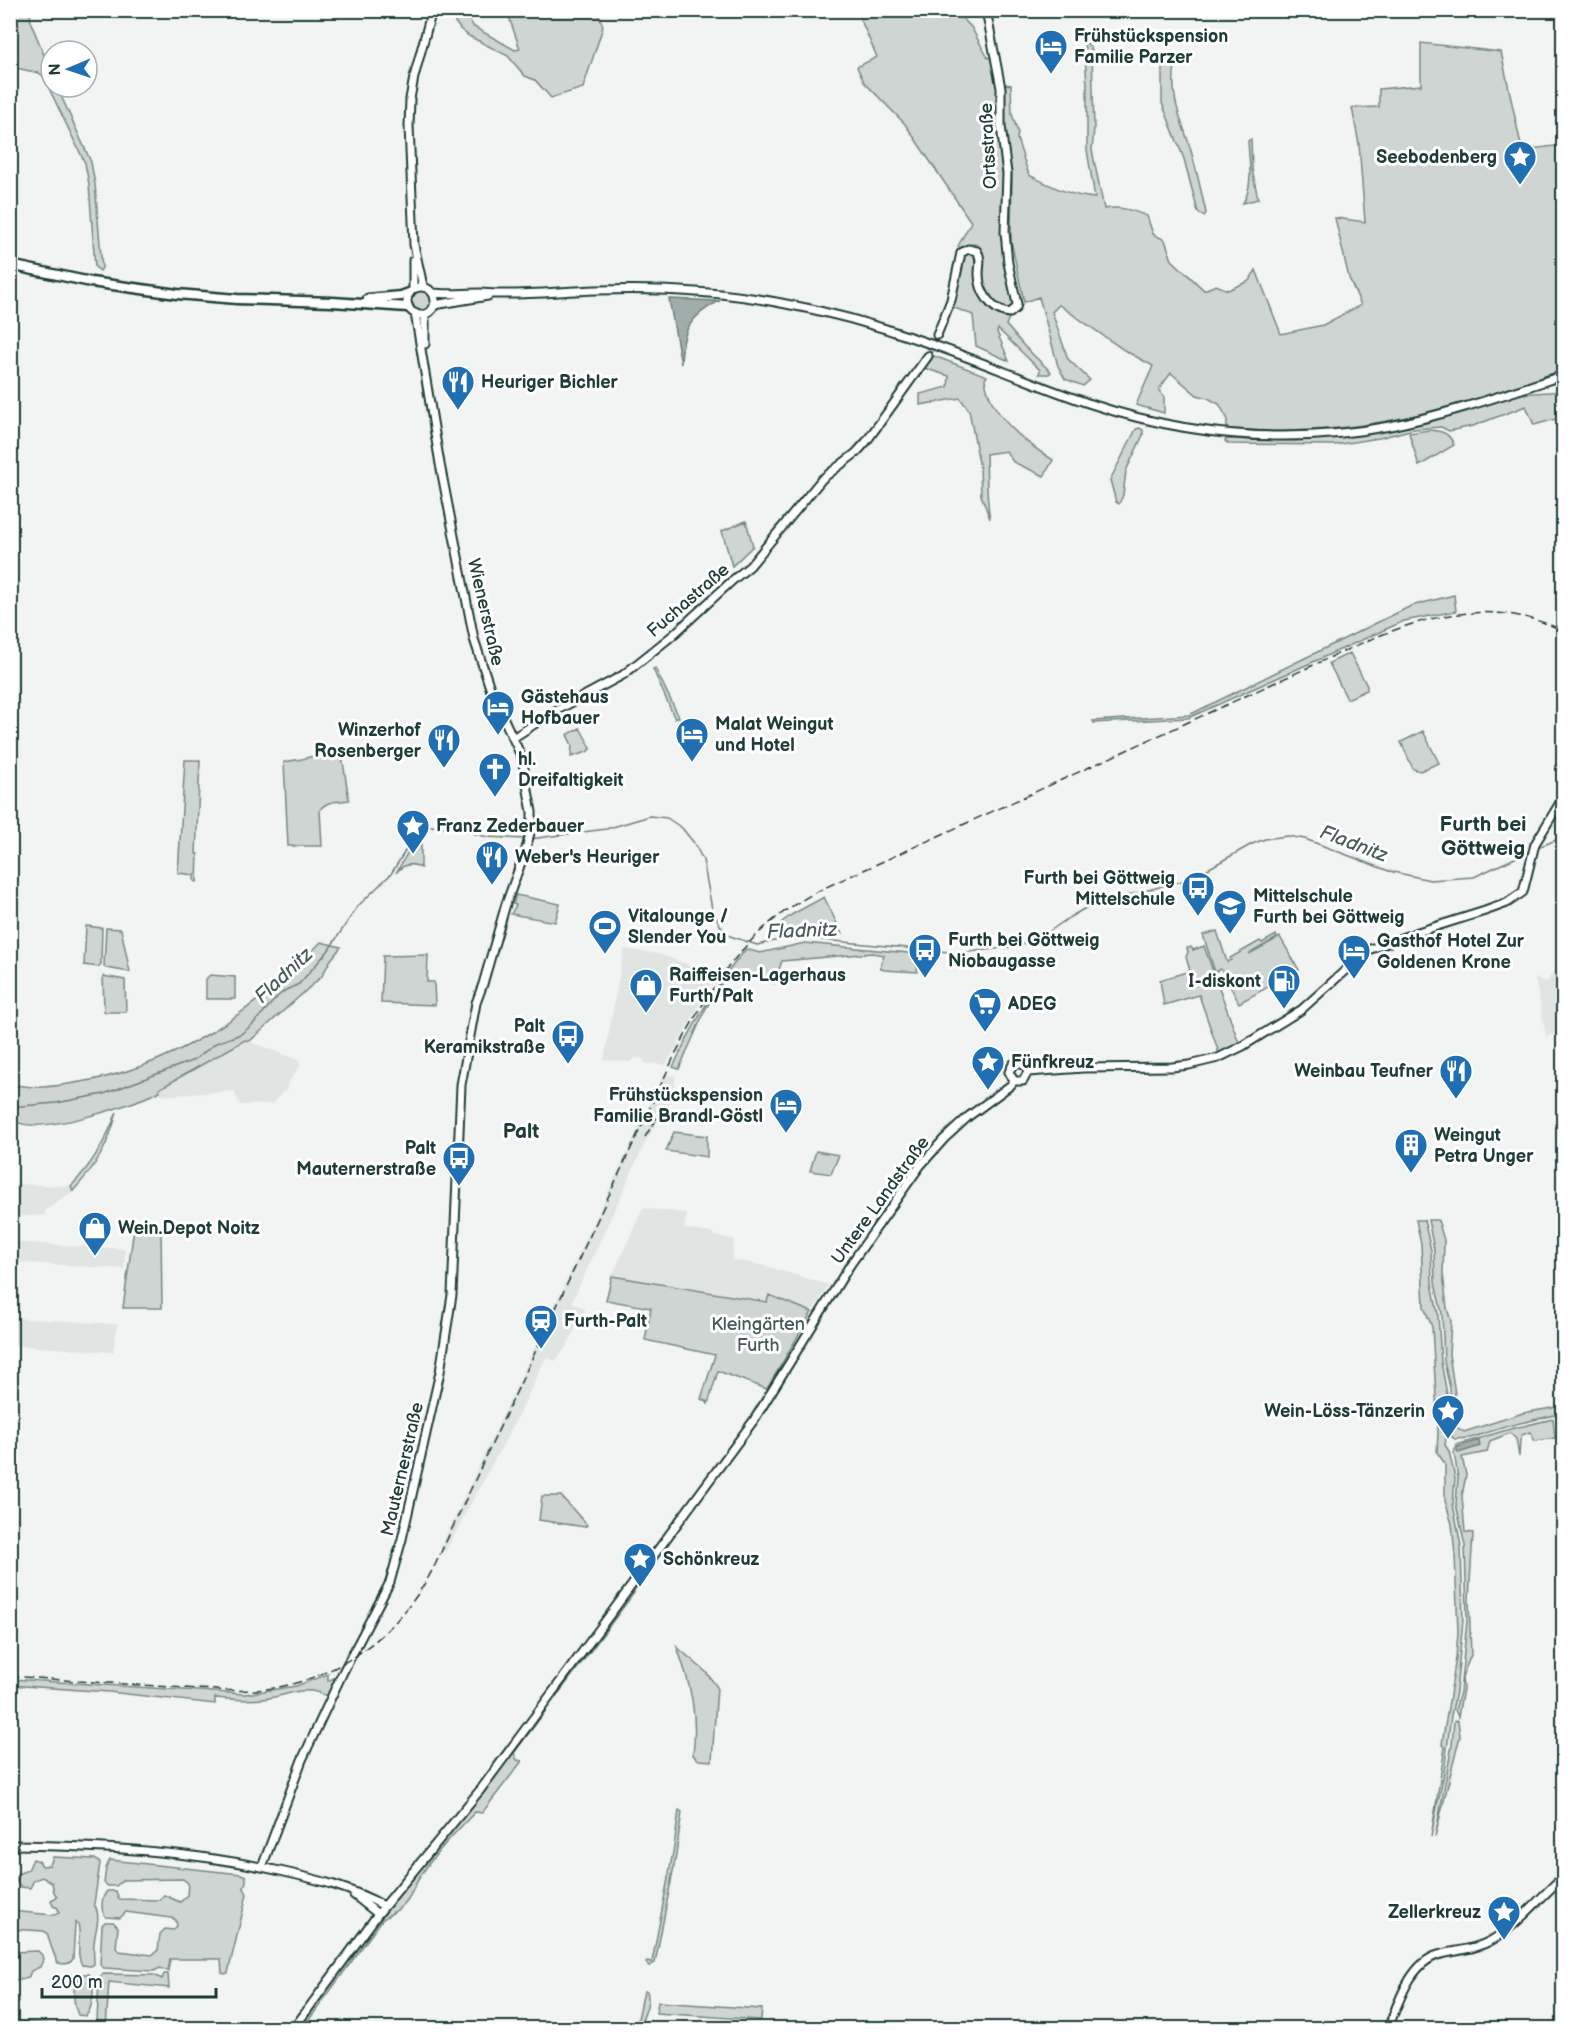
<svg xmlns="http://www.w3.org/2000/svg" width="1574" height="2039" font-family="'Balsamiq Sans',sans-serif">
<rect width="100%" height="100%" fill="#f2f3f3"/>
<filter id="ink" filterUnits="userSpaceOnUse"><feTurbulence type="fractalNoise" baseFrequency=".0167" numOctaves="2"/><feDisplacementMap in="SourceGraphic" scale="12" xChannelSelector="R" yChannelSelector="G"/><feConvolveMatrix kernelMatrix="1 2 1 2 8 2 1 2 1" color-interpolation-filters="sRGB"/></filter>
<g filter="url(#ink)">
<path fill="#e0e4e3" d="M624 949 659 954 716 975 666 1065 645 1063 643 1059 635 1058 631 1062 604 1060Z
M1557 968 1561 972H1563V1033L1546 1036 1535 978 1546 982Z
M245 1040 299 1060 300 1066 288 1083 287 1091H284L272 1104 240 1105 234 1091 162 1096 159 1089Z
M664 1074 676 1076 674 1089 668 1096 672 1101 664 1110 645 1143 572 1302 585 1309 567 1346 555 1361 546 1357 517 1418 445 1552 440 1548Z
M11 1184 71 1186 73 1191 45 1211V1215L11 1217Z
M643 1208 687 1213 684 1229 714 1233V1236L734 1239 732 1260 765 1266 829 1285 812 1312 769 1296 767 1302 612 1276Z
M11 1242 125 1249 124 1269 11 1262Z
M10 1287H13L12 1318 117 1324 113 1352 11 1345Z"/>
<path fill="#ced5d3" stroke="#768984" stroke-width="1.5" d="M10 11H30L31 23 51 72V87H57L91 162 95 184 102 268 100 271 95 267 89 184 85 163 43 76 39 73 11 67Z
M447 11H463L474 27 515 50 520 49 507 11H598L603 27 583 88 551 98 535 80 525 76 508 56 469 36 460 29Z
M857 11H955L971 27 988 58 992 57 998 90 997 126 1004 174 1002 243 1014 302 1009 308C1003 308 1001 306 996 302 991 297 986 290 984 282 981 267 991 232 960 248L958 246 971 222 905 124 864 82 857 67 877 57Z
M1084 39 1092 50 1094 129 1092 150 1104 209C1120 206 1132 210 1147 216L1153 234 1165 240 1172 260 1204 290 1216 285 1228 290 1249 281 1256 270 1281 334 1323 325 1361 305 1349 278 1335 218 1365 222 1359 144 1352 108 1379 107V89L1421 85V43L1501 52 1522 150 1563 145V370C1506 389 1447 410 1387 421 1334 431 1281 433 1227 429V418L1219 404 1208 398 1197 395 1171 373 1159 389 1164 398V413L1136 405 1153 366 1124 350 1059 305 1052 312 1068 359 1090 380 1083 386 1065 379 1058 366 1039 297 1024 302 1011 241 1012 174 1004 121V84L1011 85 1012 114 1018 133 1017 139 1029 175C1051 186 1070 196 1095 198L1087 150V86Z
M1162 64 1175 66C1170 97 1180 116 1189 144 1196 167 1201 190 1206 213L1204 216 1198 212 1184 159 1162 103Z
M1251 139 1252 169 1258 199 1243 203C1254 185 1249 161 1248 141Z
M968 253 974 255C977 262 975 267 975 274 975 294 989 314 1009 318L1006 325 1024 346 1051 372 1049 374H1039L1040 370 998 329 997 332 1009 361 976 346 973 315 952 307 962 261 964 255Z
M411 301a10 10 0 1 1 20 0a10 10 0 1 1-20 0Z
M934 356 987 376 985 379C989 415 1024 442 1053 460L1044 476 1013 462 1006 451 986 454C987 476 986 498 990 519L981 495 980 468 969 410 960 398 920 405V394L948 387 949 376 924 368Z
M1563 391V417L1534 425 1526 406 1473 426 1449 431 1441 427 1414 429 1379 438 1335 445 1229 444 1225 441 1226 439 1296 441 1364 435 1426 423 1520 394Z
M1139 428 1143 430V435L1126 471 1123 495 1119 504 1116 502 1110 480 1136 429Z
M1429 430C1441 431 1449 432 1454 445L1419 466 1409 433Z
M746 521 753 546 732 566 722 531Z
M1454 595 1456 611 1404 621 1188 718 1094 723 1093 721 1189 715 1411 606Z
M1350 653 1367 686V690L1347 699 1329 663Z
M655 668 679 717 675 719 653 669Z
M580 728 591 748 587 752 571 757 572 745 567 735Z
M1423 731 1439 763 1420 771 1413 769 1401 742Z
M341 749 349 800C338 802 326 800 320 810L322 846H288L284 762 302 759Z
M185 760H200L196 854H198L197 882 194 881V875L178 873Z
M421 836V868C411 862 403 864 396 873L412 845Z
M516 895 560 904 555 922 511 914 516 905 513 904Z
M824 897 842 934 818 931 785 932 782 922 793 914Z
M86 926 102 928 101 964 98 967 84 965Z
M106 928 121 929 130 972 106 968 104 966Z
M1217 931 1227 962 1231 960 1230 958 1260 941 1262 943 1276 935 1277 938 1249 954 1280 937 1299 970 1239 1003 1221 969 1215 972 1203 935Z
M321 942 341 947 330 961 322 976 250 1041 245 1040 159 1089 160 1091C135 1104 34 1139 12 1119L11 1085C18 1085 25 1086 33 1087 46 1088 61 1085 74 1083 170 1070 256 1011 321 942Z
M805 943 919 954 917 972 884 970 880 968 884 955 873 953 782 961 774 983 753 975 750 976V981L731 976 725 978 706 1008 679 1069 673 1067C693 1025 715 985 746 949L760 953Z
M1204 946 1239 1043 1219 1053 1199 995 1164 1005 1160 980 1190 971 1186 957 1188 952 1187 948 1191 947 1193 950Z
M428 955 427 982H434L435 1005 381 1003 383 956Z
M11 964H15L17 1029H11Z
M210 975 235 977V999H206V979Z
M103 976 125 980 126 1012H104Z
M117 1112C108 1146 97 1165 73 1191L71 1186C93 1164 106 1140 117 1112Z
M674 1132 707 1136V1157L666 1151Z
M816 1151 839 1155 831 1174 810 1171Z
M1416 1220H1424L1431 1250 1432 1283 1438 1314 1441 1362 1448 1400V1427L1445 1445 1449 1451 1455 1478 1453 1504 1461 1546 1463 1621 1456 1692 1451 1716 1444 1774 1431 1837 1445 1747 1442 1744 1456 1658 1458 1632 1455 1555 1452 1524 1445 1501V1464L1437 1452 1438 1431 1432 1327 1424 1307 1421 1244Z
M1428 1220H1438L1444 1240 1443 1273 1447 1308 1451 1321 1449 1354 1458 1414 1456 1427 1464 1432 1523 1413 1563 1406V1413L1508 1426 1470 1438 1455 1439 1452 1437 1450 1388 1444 1362 1442 1314 1435 1283 1434 1249Z
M161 1227 162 1308H123L134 1228Z
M612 1276 767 1302 769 1295 812 1312 767 1389 718 1371 708 1404 706 1401 701 1399 715 1355 645 1340 651 1308 606 1300Z
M1553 1419 1555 1438 1535 1441 1530 1432 1522 1435 1520 1440 1519 1457 1516 1439 1510 1433 1490 1441 1487 1452 1462 1457 1466 1475 1462 1496 1465 1532 1473 1533 1469 1599 1471 1655 1462 1677 1463 1689 1458 1717 1455 1710 1460 1692 1467 1621 1465 1546 1456 1504 1458 1478 1454 1452 1456 1445 1510 1429Z
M542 1496H561L587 1525 585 1527 539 1520Z
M634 1593 514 1753 517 1760 522 1761 482 1813 475 1812C455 1833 433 1855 418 1880 413 1888 411 1897 404 1904 398 1911 389 1914 382 1920L303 2028H299L373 1928 483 1791 630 1594Z
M677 1647 706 1672 717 1687 712 1761 699 1760 693 1755C698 1714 691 1686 677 1647Z
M328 1674V1681L336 1677 327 1696C303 1684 288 1696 263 1699 247 1701 231 1699 215 1698V1704L109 1692 10 1685 11 1679 245 1694 296 1686Z
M1456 1720 1458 1721 1460 1736 1435 1837 1452 1745 1454 1721Z
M679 1810 682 1812 675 1861 655 1963 649 1966 646 1963 647 1961 652 1962 674 1847Z
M53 1857 95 1859 100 1863 94 1904C102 1916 95 1930 94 1943 93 1950 94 1957 94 1964L91 1966 82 1965C75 1953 82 1938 78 1924L75 1922 73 1959C69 1965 65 1964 58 1963 56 1960 48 1939 48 1935L44 1931 11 1929V1911L53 1915 59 1913 58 1908 53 1906 51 1900 57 1897 54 1892 52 1883 42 1877 34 1880 30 1888 21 1887 17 1882V1874L28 1870 33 1859 39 1861 42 1866 50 1865Z
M110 1860 241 1874 246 1876V1881L244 1888 247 1894 228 1973 225 1974 222 1973 221 1959H170L168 1971 160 1968 154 1971 104 1968 100 1965 102 1925 105 1922H113L118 1927 116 1948 119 1951 152 1955 158 1950 160 1934 165 1929 173 1930 177 1926 176 1920 171 1918 126 1912 120 1918 106 1917C100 1909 101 1899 107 1891H116L119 1899 159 1900 164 1895 180 1902 187 1896 188 1883 183 1879 123 1880 116 1886H108L104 1883 106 1868Z
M38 1951 42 1955 43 1960 40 1967 31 1971 28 1978 20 1980H11V1952Z
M81 1974H89C96 1984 93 2007 86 2016L78 2015C73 2003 71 1984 81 1974Z
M103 1974 154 1975 162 1979 164 1974H168L169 1988 109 1982 106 2028H11V2022L92 2025 97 2022 99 1978Z
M644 1991H647C651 2003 643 2017 639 2028H636Z
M658 2002 762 2009 761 2020 656 2013Z"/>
<path fill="#a1adaa" stroke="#6d807b" stroke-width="1.5" d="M669 299 719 301C689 317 682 330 681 364Z
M1479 1440 1480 1446 1459 1453 1457 1451V1447Z"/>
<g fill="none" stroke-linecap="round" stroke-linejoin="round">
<path stroke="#6d807b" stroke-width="1.5" d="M530 839 606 829 650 816 667 818 682 828 694 843 703 860 712 909 721 927 730 936 757 945 783 939H813L960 953 1011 947 1037 940 1070 917 1091 905 1190 879 1252 844 1265 839 1287 836 1305 839 1389 871 1430 880 1474 877 1530 851
M1536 848 1564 837
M10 1107 56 1103 104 1094 194 1060 216 1043 241 1034 253 1024 278 996 286 990 299 984 328 951 358 906 391 874 410 843 424 828 429 826 456 828 487 837 525 839"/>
<path stroke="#c8cfcd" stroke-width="7" stroke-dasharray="7 3.5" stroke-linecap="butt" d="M928 356 937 335"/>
<g stroke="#1f3d34" stroke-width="11">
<path id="secondary" d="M423 286 414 245 409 126 410 99 414 77 432 10
M407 301a14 14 0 1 1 28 0a14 14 0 1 1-28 0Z
M413 289V260
M433 293C449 295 464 293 480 293 486 293 491 294 497 294 530 295 563 291 596 290 656 288 717 291 776 302 826 311 874 324 922 341 979 360 1034 385 1091 404 1188 436 1290 445 1390 426 1449 414 1506 394 1564 375
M434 305 488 296
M937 335 951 300 961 253 968 249 977 251C982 259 979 265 979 274 979 292 992 312 1010 313L1016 308 1017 304 1008 263 1005 232 1007 174 1001 126V88L986 10
M425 344V314
M513 738 550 714 623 675 673 635 734 579 750 566 822 479 856 453 866 442 928 356
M1028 1072 1083 1068 1172 1067 1189 1065 1218 1058 1243 1046 1301 1010 1368 950 1418 932 1485 911 1507 903 1523 892 1535 844 1564 796
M1014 1081 1009 1072 1013 1064H1022L1026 1066 1028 1072
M1014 1081H1023L1028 1072
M10 1845C102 1846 191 1851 280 1871 316 1879 352 1888 384 1906
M262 1867 302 1760 343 1672 390 1582 402 1539 440 1372 452 1295 461 1085 476 1003 483 984 506 904 526 849 532 825V812L522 758 491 691 474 639 440 464 415 313
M354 1895 378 1914
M294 2028 378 1914 481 1789 754 1420 850 1265 920 1166 944 1139 969 1116 1011 1085 1014 1081
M1388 2028C1398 2004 1410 1963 1438 1955 1456 1950 1475 1950 1492 1940 1519 1924 1540 1897 1564 1876"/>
</g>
<g stroke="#1f3d34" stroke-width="13">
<path id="primary" d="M10 265 91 282 177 294 237 299 332 302 408 307
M368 299 401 296 409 293"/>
</g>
<use href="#secondary" stroke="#fff" stroke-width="7"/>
<use href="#primary" stroke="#fff" stroke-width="8"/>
<path stroke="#1f3d34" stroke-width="1.5" stroke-dasharray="9 4.5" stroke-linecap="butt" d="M645 1137 662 1109
M10 1676C59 1680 108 1683 156 1686 189 1688 223 1692 256 1690 335 1684 400 1634 435 1565L673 1059C704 997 739 939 799 902 820 889 844 879 866 869L1353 647C1422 616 1490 596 1564 631"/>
</g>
</g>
<defs>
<g id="hotel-pin" transform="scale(1.725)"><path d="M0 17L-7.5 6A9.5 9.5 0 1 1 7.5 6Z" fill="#1f6fb2" stroke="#fff"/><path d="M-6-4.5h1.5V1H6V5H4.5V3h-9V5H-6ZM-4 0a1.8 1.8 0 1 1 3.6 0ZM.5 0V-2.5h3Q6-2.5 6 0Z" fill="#fff"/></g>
<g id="sight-pin" transform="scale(1.725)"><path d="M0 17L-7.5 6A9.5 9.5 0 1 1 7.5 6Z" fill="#1f6fb2" stroke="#fff"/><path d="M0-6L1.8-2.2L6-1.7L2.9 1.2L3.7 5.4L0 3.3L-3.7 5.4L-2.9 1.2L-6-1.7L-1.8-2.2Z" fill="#fff"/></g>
<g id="restaurant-pin" transform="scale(1.725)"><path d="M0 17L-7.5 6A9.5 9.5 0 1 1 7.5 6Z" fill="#1f6fb2" stroke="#fff"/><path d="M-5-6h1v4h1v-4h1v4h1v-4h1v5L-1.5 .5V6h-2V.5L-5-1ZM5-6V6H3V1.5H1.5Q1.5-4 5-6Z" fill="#fff"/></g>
<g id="church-pin" transform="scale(1.725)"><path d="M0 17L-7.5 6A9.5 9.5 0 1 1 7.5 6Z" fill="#1f6fb2" stroke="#fff"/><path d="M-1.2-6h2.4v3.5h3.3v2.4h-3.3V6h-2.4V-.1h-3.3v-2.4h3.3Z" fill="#fff"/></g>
<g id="bus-pin" transform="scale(1.725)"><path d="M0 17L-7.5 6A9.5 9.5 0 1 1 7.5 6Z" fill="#1f6fb2" stroke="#fff"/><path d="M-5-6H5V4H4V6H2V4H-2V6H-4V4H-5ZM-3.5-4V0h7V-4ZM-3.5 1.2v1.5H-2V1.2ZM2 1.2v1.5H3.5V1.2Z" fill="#fff"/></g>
<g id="school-pin" transform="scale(1.725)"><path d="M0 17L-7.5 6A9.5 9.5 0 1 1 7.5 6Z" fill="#1f6fb2" stroke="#fff"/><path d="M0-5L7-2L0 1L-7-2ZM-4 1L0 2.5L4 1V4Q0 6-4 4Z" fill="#fff"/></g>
<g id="stadium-pin" transform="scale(1.725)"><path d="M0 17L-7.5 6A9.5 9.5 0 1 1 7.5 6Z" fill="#1f6fb2" stroke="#fff"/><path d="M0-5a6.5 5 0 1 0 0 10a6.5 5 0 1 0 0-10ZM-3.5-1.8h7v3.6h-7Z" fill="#fff"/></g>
<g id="fuel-pin" transform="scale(1.725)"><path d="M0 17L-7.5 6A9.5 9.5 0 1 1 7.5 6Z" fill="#1f6fb2" stroke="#fff"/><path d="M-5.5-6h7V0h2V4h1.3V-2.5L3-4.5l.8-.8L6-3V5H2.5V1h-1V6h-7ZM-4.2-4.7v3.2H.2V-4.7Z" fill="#fff"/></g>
<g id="shop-pin" transform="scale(1.725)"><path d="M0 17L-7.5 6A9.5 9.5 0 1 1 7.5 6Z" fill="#1f6fb2" stroke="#fff"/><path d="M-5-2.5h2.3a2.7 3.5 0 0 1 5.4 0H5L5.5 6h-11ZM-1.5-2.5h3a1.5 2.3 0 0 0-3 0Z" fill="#fff"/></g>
<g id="supermarket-pin" transform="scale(1.725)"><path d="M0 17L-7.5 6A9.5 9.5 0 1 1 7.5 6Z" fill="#1f6fb2" stroke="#fff"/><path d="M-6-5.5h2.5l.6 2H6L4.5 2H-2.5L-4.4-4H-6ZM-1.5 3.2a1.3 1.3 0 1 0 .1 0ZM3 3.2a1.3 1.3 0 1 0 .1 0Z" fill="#fff"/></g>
<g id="building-pin" transform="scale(1.725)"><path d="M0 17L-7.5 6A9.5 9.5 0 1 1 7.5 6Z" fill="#1f6fb2" stroke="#fff"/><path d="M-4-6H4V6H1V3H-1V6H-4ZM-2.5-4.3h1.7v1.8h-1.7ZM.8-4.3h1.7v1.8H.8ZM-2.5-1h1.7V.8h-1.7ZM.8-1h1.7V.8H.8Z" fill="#fff"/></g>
<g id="station-pin" transform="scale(1.725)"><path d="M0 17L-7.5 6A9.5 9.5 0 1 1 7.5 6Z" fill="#1f6fb2" stroke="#fff"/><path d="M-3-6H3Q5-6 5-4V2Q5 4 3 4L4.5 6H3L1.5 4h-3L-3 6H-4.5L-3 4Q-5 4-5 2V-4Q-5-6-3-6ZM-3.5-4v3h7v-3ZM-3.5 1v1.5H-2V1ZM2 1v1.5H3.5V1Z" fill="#fff"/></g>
</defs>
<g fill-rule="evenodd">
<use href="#hotel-pin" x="1051" y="46"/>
<use href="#sight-pin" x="1520" y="157"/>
<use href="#restaurant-pin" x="458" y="382"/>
<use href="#hotel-pin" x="498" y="707"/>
<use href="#hotel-pin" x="692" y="734"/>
<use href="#restaurant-pin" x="444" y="740"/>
<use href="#church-pin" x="495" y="769"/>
<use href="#sight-pin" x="413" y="826"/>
<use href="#restaurant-pin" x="492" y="857"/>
<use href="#bus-pin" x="1198" y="888"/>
<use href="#school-pin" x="1230" y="906"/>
<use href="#stadium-pin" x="605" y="926"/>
<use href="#bus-pin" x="925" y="950"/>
<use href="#hotel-pin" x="1354" y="951"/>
<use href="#fuel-pin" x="1284" y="981"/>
<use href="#shop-pin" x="646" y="985"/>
<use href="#supermarket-pin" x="985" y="1004"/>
<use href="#bus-pin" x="568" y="1036"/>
<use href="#sight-pin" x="988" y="1062"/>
<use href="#restaurant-pin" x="1456" y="1071"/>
<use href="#hotel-pin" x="786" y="1105"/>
<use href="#building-pin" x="1411" y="1145"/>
<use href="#bus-pin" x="459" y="1158"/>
<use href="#shop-pin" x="95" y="1228"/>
<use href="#station-pin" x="541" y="1321"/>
<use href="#sight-pin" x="1448" y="1411"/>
<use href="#sight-pin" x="640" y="1559"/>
<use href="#sight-pin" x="1504" y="1912"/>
</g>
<g text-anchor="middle" stroke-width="6" stroke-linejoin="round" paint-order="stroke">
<g font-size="18" font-weight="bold" fill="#1f3d34" stroke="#fff" text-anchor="start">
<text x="1074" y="42">Frühstückspension<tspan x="1074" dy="21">Familie Parzer</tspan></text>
<text x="1497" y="163" text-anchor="end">Seebodenberg</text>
<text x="481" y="388">Heuriger Bichler</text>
<text x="521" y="703">Gästehaus<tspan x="521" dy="21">Hofbauer</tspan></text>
<text x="715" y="730">Malat Weingut<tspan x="715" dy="21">und Hotel</tspan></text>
<text x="421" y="736" text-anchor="end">Winzerhof<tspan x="421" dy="21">Rosenberger</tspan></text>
<text x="518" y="765">hl.<tspan x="518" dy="21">Dreifaltigkeit</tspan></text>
<text x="436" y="832">Franz Zederbauer</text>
<text x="515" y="863">Weber's Heuriger</text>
<text x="1175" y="884" text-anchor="end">Furth bei Göttweig<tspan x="1175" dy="21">Mittelschule</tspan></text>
<text x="1253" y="902">Mittelschule<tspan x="1253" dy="21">Furth bei Göttweig</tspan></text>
<text x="628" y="922">Vitalounge /<tspan x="628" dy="21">Slender You</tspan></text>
<text x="948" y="946">Furth bei Göttweig<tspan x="948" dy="21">Niobaugasse</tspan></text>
<text x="1377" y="947">Gasthof Hotel Zur<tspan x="1377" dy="21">Goldenen Krone</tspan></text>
<text x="669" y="981">Raiffeisen-Lagerhaus<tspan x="669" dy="21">Furth/Palt</tspan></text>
<text x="1261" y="987" text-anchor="end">I-diskont</text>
<text x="1008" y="1010">ADEG</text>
<text x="545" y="1032" text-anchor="end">Palt<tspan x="545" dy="21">Keramikstraße</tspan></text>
<text x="1011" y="1068">Fünfkreuz</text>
<text x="1433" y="1077" text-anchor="end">Weinbau Teufner</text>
<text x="763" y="1101" text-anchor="end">Frühstückspension<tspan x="763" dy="21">Familie Brandl-Göstl</tspan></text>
<text x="1434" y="1141">Weingut<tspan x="1434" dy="21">Petra Unger</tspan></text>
<text x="436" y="1154" text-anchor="end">Palt<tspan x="436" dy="21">Mauternerstraße</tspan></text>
<text x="118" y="1234">Wein.Depot Noitz</text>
<text x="564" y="1327">Furth-Palt</text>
<text x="1425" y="1417" text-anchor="end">Wein-Löss-Tänzerin</text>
<text x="663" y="1565">Schönkreuz</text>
<text x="1481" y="1918" text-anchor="end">Zellerkreuz</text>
</g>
<g font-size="18" fill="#1f3d34" stroke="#fff">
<text transform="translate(988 146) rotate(-93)" y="6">Ortsstraße</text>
<text transform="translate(688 600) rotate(-41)" y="6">Fuchastraße</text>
<text transform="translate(486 612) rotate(77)" y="6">Wienerstraße</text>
<text transform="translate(880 1200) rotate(-54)" y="6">Untere Landstraße</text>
<text transform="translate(402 1469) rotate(-77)" y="6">Mauternerstraße</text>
</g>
<g font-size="18" fill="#425b54" stroke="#fff">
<text x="758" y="1330">Kleingärten<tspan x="758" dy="21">Furth</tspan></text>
</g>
<g font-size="20" font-style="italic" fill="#465f57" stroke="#fff">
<text transform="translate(1354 843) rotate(21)" y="7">Fladnitz</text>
<text transform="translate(802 930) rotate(-2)" y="7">Fladnitz</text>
<text transform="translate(283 975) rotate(-43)" y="7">Fladnitz</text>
</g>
<g font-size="21" font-weight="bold" fill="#1f3d34" stroke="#fff">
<text x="1483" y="831">Furth bei<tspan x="1483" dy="24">Göttweig</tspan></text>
<text x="521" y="1138">Palt</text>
</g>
</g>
<rect width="1574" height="2039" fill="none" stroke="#fff" stroke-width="36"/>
<rect x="18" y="18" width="1538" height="2003" fill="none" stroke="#1f3d34" stroke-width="2" filter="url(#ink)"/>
<g transform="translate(69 69) rotate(268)"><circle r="28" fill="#ffffff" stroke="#a5b1ae" stroke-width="1.5"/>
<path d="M0-4.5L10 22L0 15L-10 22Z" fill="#1f6fb2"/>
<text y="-9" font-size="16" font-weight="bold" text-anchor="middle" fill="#1f3d34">N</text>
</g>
<path d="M42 1988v9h174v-9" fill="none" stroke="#1f3d34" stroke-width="3"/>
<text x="51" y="1988" font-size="18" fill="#1f3d34" stroke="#ffffff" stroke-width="4.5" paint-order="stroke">200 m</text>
</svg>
